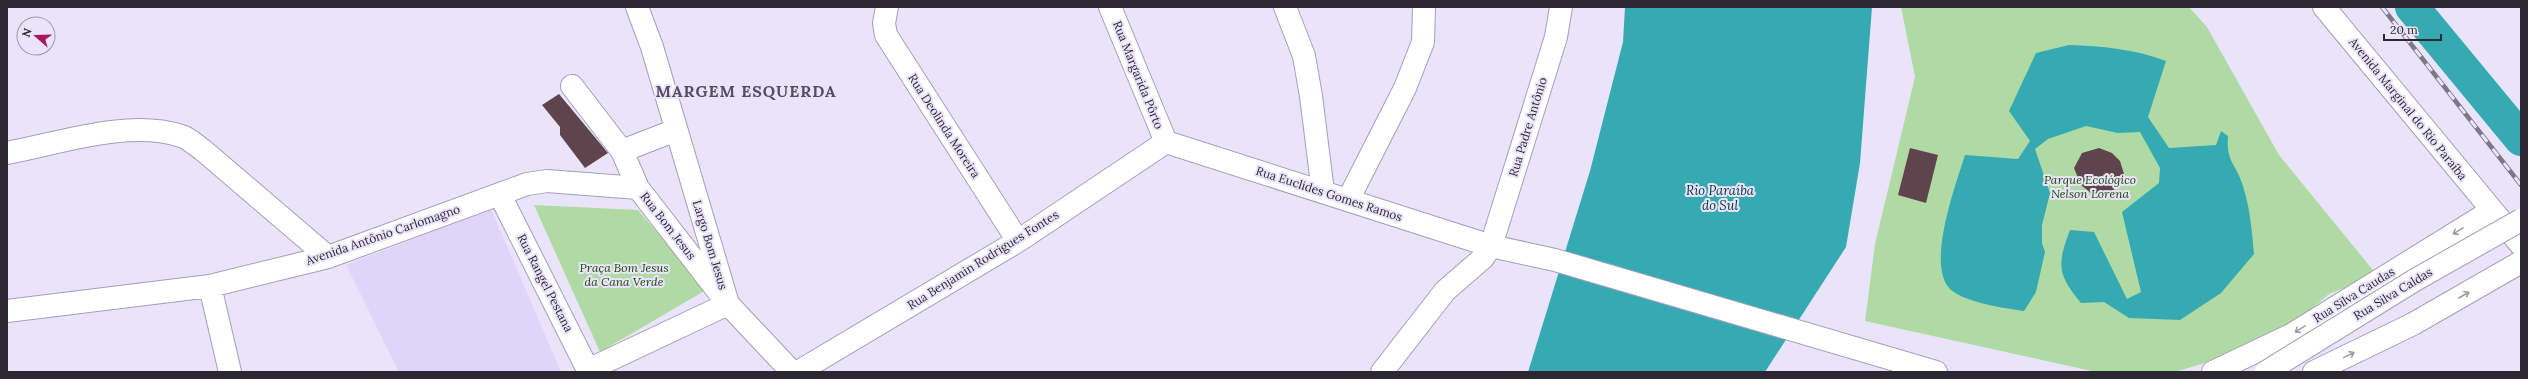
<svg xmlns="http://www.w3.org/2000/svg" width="2528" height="379" font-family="Lora,serif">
<rect width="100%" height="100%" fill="#eae4fb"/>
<path fill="#dfd5f9" d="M491 209 561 372H399L346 265Z"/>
<path fill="#b0daa4" d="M1901 7H2189L2207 27 2279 155 2377 275 2329 294 2287 329 2247 350 2175 372H2096L1865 321 1875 244 1915 77Z
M534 205 638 210 706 290 600 352Z"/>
<path fill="#35aab3" d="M1625 7H1872L1860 163 1846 247 1765 372H1528L1590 171 1623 42Z
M2069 45C2101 46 2135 49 2166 61L2148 117 2169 148 2216 145 2221 131 2228 136C2226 163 2236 163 2243 186 2250 208 2252 231 2254 254L2221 293 2180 320 2129 318 2104 302 2081 303C2057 274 2057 265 2070 230L2094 232 2127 299 2141 292 2122 212 2159 183 2160 168 2140 132 2118 133 2086 126 2048 139 2035 149 2050 193 2042 225V243L2045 252 2036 292 2024 311C2004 308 1967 303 1951 290 1925 267 1956 184 1965 155L2018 159 2030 141 2009 111 2036 53Z"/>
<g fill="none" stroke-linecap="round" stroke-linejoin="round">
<path stroke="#35aab3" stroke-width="34" d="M2412 7 2521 139"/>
</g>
<path fill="#5f444d" d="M559 94 608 153 585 168 560 135V127L542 105Z
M1910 148 1938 155 1926 203 1898 195Z
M2099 148 2112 153 2120 161 2124 174 2117 188 2103 195 2091 193 2081 185 2074 168 2082 153Z"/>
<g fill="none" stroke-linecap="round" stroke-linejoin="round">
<g stroke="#a59eb9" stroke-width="24">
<path id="minor" d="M887 7 884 23 886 35 1018 241
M1110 7 1166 142
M1285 7 1304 56 1311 96 1323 192
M2324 7 2521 245
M572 86 622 151
M676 130 622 151 638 188 728 304 792 372
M1166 142 1491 246 1556 37 1561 7
M7 153C60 143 128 119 181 136 189 138 197 146 204 151L328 257
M500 195 589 372
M1348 200 1405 88 1423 42 1424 7
M210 286 230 372
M7 311 210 286 328 257 527 184 547 181 638 188
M588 370 728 304 652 47 637 7
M798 372 1018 241 1166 142
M2213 372 2291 335 2491 211
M2314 372 2413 324 2521 262"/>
</g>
<g stroke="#a59eb9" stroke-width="24">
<path id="major" d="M1382 372 1445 291 1483 258 1491 246 1555 260 1936 372"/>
</g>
<use href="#minor" stroke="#fff" stroke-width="22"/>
<use href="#major" stroke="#fff" stroke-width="22"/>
<g stroke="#7c7888" stroke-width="4.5">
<path id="rail" d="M2382 7 2521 185"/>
</g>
<use href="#rail" stroke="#eae4fb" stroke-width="3" stroke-dasharray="9" stroke-linecap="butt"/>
<g stroke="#a59eb9" stroke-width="24" stroke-linecap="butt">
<path id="major-bridge" d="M2266 372 2415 280 2521 220"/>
</g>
<use href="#major-bridge" stroke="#fff" stroke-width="22"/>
</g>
<defs><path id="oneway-shaft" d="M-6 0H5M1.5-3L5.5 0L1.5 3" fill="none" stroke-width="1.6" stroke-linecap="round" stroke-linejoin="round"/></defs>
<g stroke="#a09ea3">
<use href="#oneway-shaft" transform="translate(2458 231) rotate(148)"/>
<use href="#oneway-shaft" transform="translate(2464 295) rotate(-30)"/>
<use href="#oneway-shaft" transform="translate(2300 329) rotate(148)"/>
<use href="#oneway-shaft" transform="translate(2349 355) rotate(-26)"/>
</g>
<g text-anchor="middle" stroke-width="4" stroke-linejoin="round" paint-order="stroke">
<g font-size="12" fill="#2b2833" stroke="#eae4fb">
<text transform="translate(1138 75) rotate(68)" y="4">Rua Margarida Pôrto</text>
<text transform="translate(2408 109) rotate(51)" y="4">Avenida Marginal do Rio Paraíba</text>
<text transform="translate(944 126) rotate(57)" y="4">Rua Deolinda Moreira</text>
<text transform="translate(1528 127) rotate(-73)" y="4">Rua Padre Antônio</text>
<text transform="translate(1329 194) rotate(18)" y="4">Rua Euclides Gomes Ramos</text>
<text transform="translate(668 226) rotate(52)" y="4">Rua Bom Jesus</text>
<text transform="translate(383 235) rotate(-19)" y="4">Avenida Antônio Carlomagno</text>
<text transform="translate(710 245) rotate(73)" y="4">Largo Bom Jesus</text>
<text transform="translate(983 260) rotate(-32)" y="4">Rua Benjamin Rodrigues Fontes</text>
<text transform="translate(545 283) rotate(63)" y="4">Rua Rangel Pestana</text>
<text transform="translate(2393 294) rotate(-31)" y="4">Rua Silva Caldas</text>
<text transform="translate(2354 295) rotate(-32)" y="4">Rua Silva Caudas</text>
</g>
<g font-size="12" font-style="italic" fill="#184604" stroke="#eae4fb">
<text x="2090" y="184">Parque Ecológico<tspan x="2090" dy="14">Nelson Lorena</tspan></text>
<text x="624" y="272">Praça Bom Jesus<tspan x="624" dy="14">da Cana Verde</tspan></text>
</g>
<g font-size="13" font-style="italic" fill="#00373b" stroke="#eae4fb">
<text x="1720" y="195">Rio Paraíba<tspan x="1720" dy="15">do Sul</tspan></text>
</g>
<g font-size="16" font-weight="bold" letter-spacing="1" fill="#534c64" stroke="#eae4fb">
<text x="746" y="97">MARGEM ESQUERDA</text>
</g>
</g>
<rect width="2528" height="379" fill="none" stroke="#2b2833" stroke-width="16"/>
<g transform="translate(36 36) rotate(290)"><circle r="19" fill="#eae4fb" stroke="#9e99ab"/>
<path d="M0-3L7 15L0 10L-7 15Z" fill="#a71858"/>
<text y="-6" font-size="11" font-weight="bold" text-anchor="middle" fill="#2b2833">N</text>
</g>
<path d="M2384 34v6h57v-6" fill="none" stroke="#2b2833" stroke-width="2"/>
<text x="2390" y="34" font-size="12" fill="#2b2833" stroke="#eae4fb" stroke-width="3" paint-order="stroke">20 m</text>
</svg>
